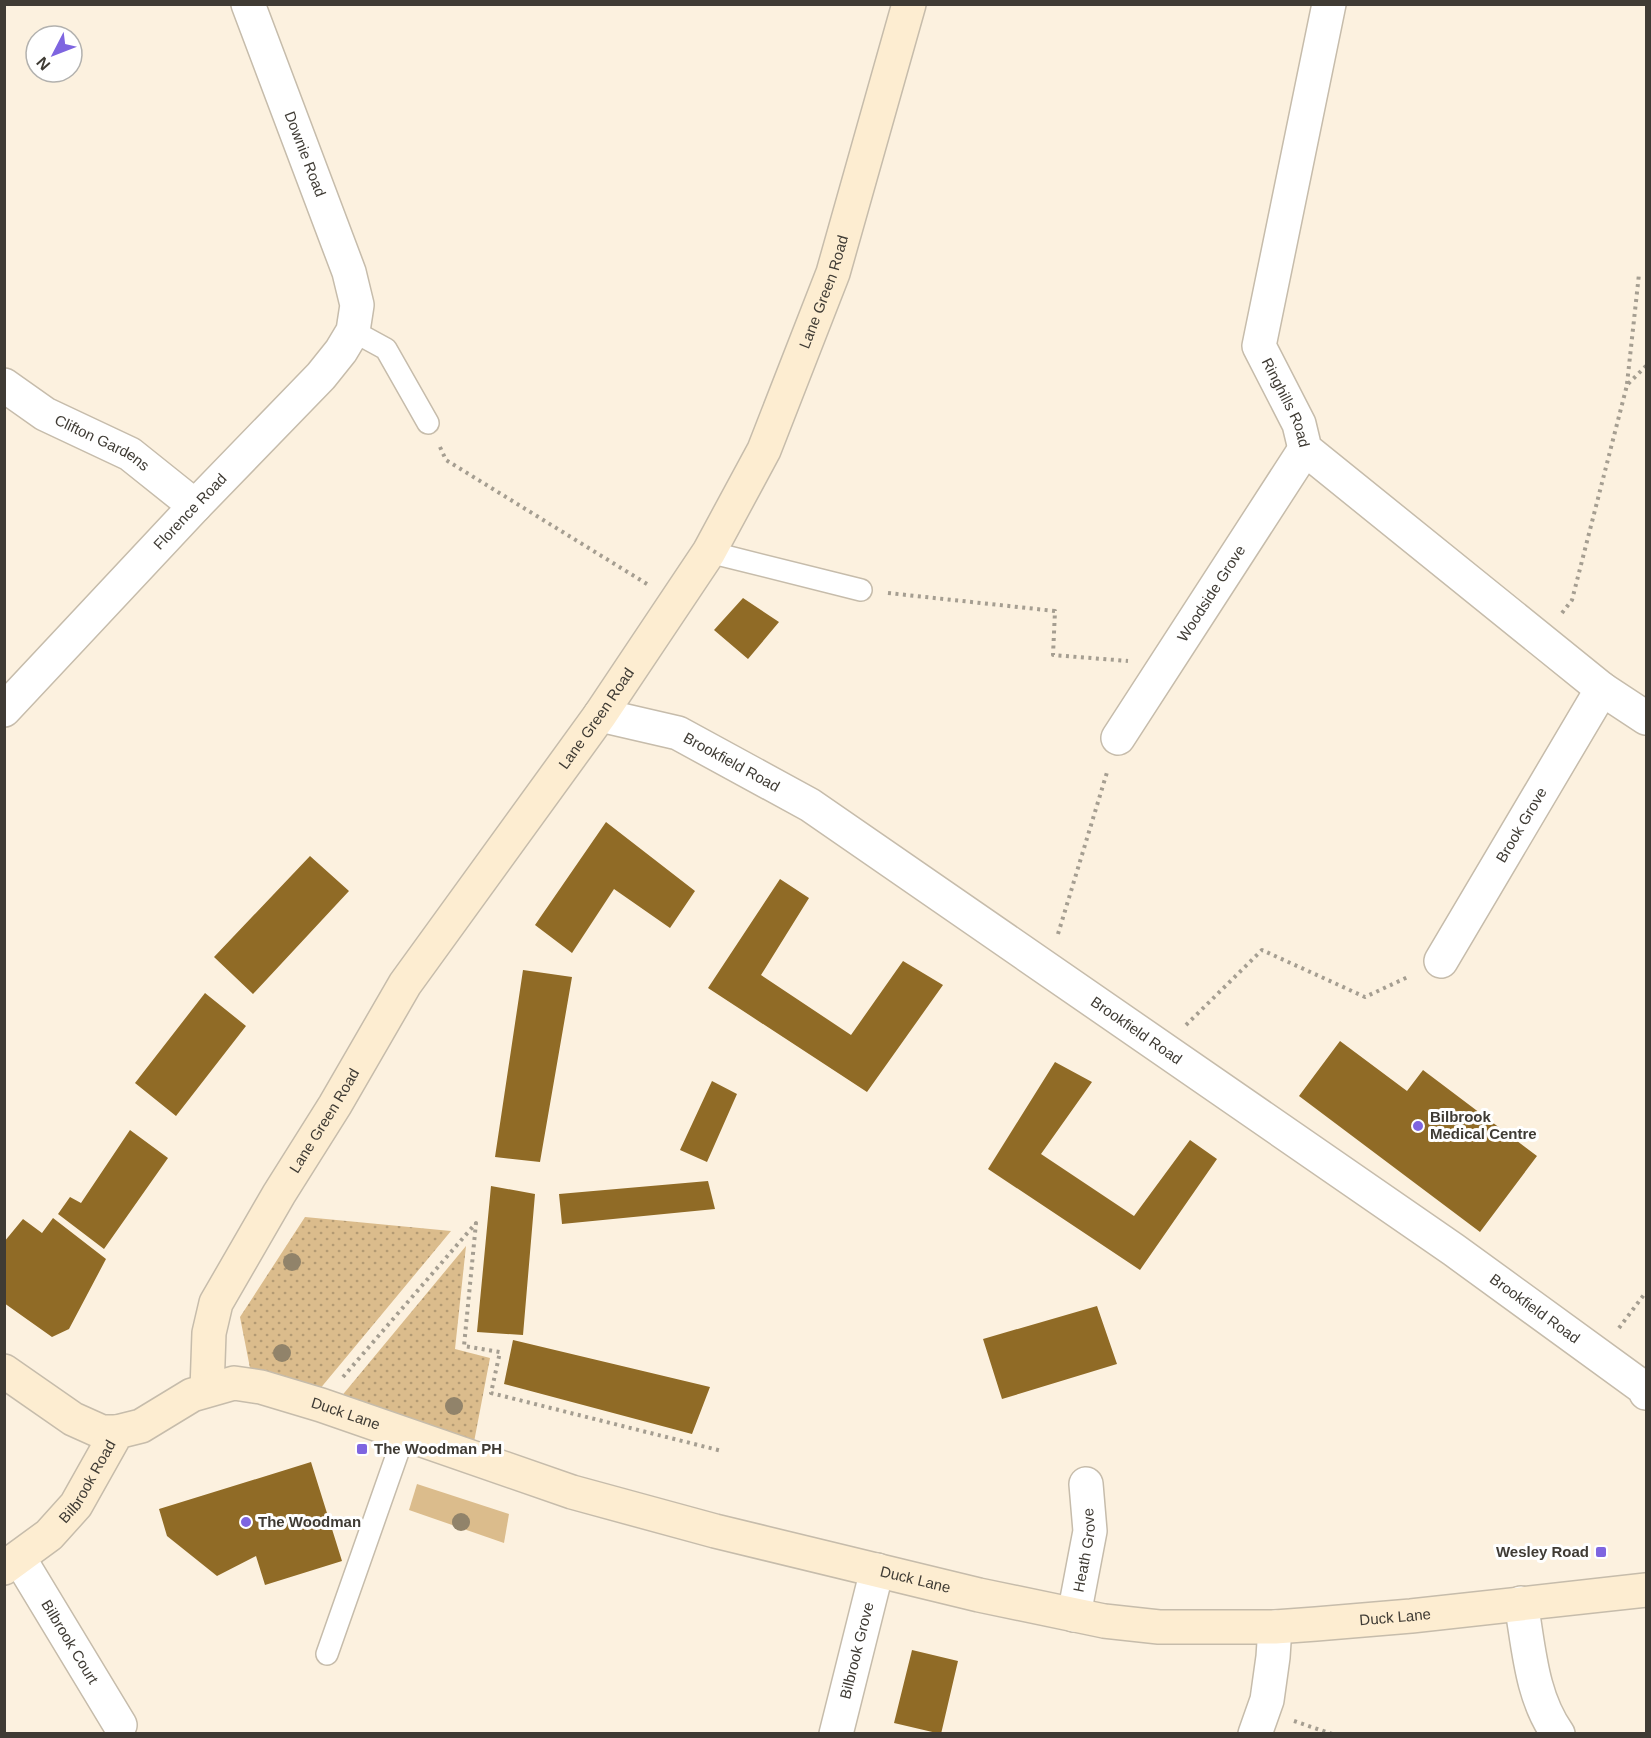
<svg xmlns="http://www.w3.org/2000/svg" width="1651" height="1738" font-family="Arial,sans-serif">
<defs>
<pattern id="park-dots" width="8" height="8" patternUnits="userSpaceOnUse" patternTransform="scale(1.5)"><rect width="8" height="8" fill="#dbbc8c"/><path d="M2 2h.1M6 6h.1" fill="none" stroke="#b39a73" stroke-width="1.8" stroke-linecap="round"/></pattern>
</defs>
<rect width="100%" height="100%" fill="#fcf1df"/>
<path fill="#dbbc8c" d="M417 1484 509 1514 504 1543 409 1510Z"/>
<path fill="url(#park-dots)" d="M305 1217 451 1231 319 1390 250 1368 240 1317Z
M466 1246 455 1349 490 1358 474 1442 335 1404Z"/>
<path fill="#906b26" d="M743 598 779 622 748 659 714 630Z
M606 822 695 891 670 928 614 889 572 953 535 925Z
M310 856 349 891 253 994 214 957Z
M780 879 809 898 761 975 851 1035 903 961 943 985 867 1092 708 988Z
M523 970 572 977 540 1162 495 1157Z
M205 993 246 1026 176 1116 135 1083Z
M1340 1041 1407 1091 1423 1070 1537 1156 1480 1232 1299 1096Z
M1055 1062 1092 1082 1041 1154 1134 1216 1190 1140 1217 1159 1140 1270 988 1169Z
M712 1081 737 1094 707 1162 680 1150Z
M130 1130 168 1158 104 1249 58 1214 70 1197 81 1203Z
M708 1181 715 1209 562 1224 559 1194Z
M491 1186 535 1194 523 1335 477 1332Z
M53 1218 106 1259 69 1329 52 1337 4 1303V1242L23 1219 42 1233Z
M1097 1306 1117 1364 1002 1399 983 1339Z
M513 1340 710 1387 692 1434 504 1384Z
M311 1462 342 1561 265 1585 256 1556 217 1576 167 1536 159 1509Z
M912 1650 958 1661 941 1734 894 1723Z"/>
<g fill="none" stroke-linecap="round" stroke-linejoin="round">
<g stroke="#c6bcab" stroke-width="24">
<path id="lane" d="M353 331 386 349 428 423
M709 552 861 590
M327 1654 404 1435"/>
</g>
<g stroke="#c6bcab" stroke-width="36">
<g id="street">
<path id="s1" d="M1329 4 1259 346 1299 424 1305 449 1602 689 1646 718"/>
<path id="s2" d="M4 385 45 414 130 454 195 506"/>
<path id="s3" d="M4 710 195 506 321 376 341 351 353 331 357 305 349 272 248 4"/>
<path id="s4" d="M600 715 678 733 810 805 1454 1250 1645 1389 1646 1393"/>
<path id="s5" d="M1118 738 1305 449"/>
<path id="s6" d="M1441 961 1602 689"/>
<path id="s7" d="M19 1558 120 1725"/>
<path d="M1521 1603C1529 1648 1531 1696 1558 1734"/>
<path id="s8" d="M1074 1615 1090 1531 1086 1484"/>
<path id="s9" d="M836 1734 877 1570"/>
<path d="M1255 1734 1267 1700 1273 1657 1275 1627"/>
</g>
</g>
<g stroke="#c6bcab" stroke-width="36">
<g id="secondary">
<path d="M4 1371 73 1419 102 1432H117"/>
<path id="s10" d="M207 1390 209 1333 216 1303 279 1194 335 1105 405 984 600 715 709 552 764 450 833 273 909 4"/>
<path id="s11" d="M4 1568 49 1535 76 1505 117 1432 141 1426 192 1395 234 1383 261 1387 321 1405 572 1492 715 1531 979 1595 1104 1621 1159 1627H1275L1316 1624 1411 1616 1646 1590"/>
</g>
</g>
<path stroke="#a59e91" stroke-width="4" stroke-dasharray="3 4.5" stroke-linecap="butt" d="M1627 384 1639 274
M440 447 446 460 647 584
M888 593 1055 611 1053 655 1128 661
M1562 613 1572 600 1627 385 1646 366
M1058 934 1108 769
M1186 1025 1262 950 1365 997 1410 976
M1619 1328 1646 1292
M343 1377 476 1223 464 1346 500 1352 491 1393 722 1451
M1294 1721 1332 1734"/>
<use href="#lane" stroke="#fff" stroke-width="21"/>
<use href="#street" stroke="#fff" stroke-width="33"/>
<use href="#secondary" stroke="#fdedd1" stroke-width="33"/>
</g>
<g fill="#91836a">
<circle cx="292" cy="1262" r="9"/>
<circle cx="282" cy="1353" r="9"/>
<circle cx="454" cy="1406" r="9"/>
<circle cx="461" cy="1522" r="9"/>
</g>
<g fill="#7e65e0" stroke="#fff" stroke-width="2">
<circle cx="1418" cy="1126" r="6"/>
<rect x="356" y="1443" width="12" height="12" rx="3"/>
<circle cx="246" cy="1522" r="6"/>
<rect x="1595" y="1546" width="12" height="12" rx="3"/>
</g>
<g text-anchor="middle" stroke-width="6" stroke-linejoin="round" paint-order="stroke">
<g font-size="15" fill="#3f3b34" stroke="#fff">
<text transform="translate(305 154) rotate(69)" y="5">Downie Road</text>
<text dy="5" stroke="none"><textPath href="#s10" startOffset="1272">Lane Green Road</textPath></text>
<text dy="5" stroke="none"><textPath href="#s1" startOffset="412">Ringhills Road</textPath></text>
<text dy="5" stroke="none"><textPath href="#s2" startOffset="114">Clifton Gardens</textPath></text>
<text dy="5" stroke="none"><textPath href="#s3" startOffset="272">Florence Road</textPath></text>
<text dy="5" stroke="none"><textPath href="#s5" startOffset="172">Woodside Grove</textPath></text>
<text dy="5" stroke="none"><textPath href="#s10" startOffset="786">Lane Green Road</textPath></text>
<text dy="5" stroke="none"><textPath href="#s4" startOffset="141">Brookfield Road</textPath></text>
<text dy="5" stroke="none"><textPath href="#s6" startOffset="158">Brook Grove</textPath></text>
<text dy="5" stroke="none"><textPath href="#s4" startOffset="627">Brookfield Road</textPath></text>
<text dy="5" stroke="none"><textPath href="#s10" startOffset="300">Lane Green Road</textPath></text>
<text dy="5" stroke="none"><textPath href="#s4" startOffset="1113">Brookfield Road</textPath></text>
<text dy="5" stroke="none"><textPath href="#s11" startOffset="424">Duck Lane</textPath></text>
<text dy="5" stroke="none"><textPath href="#s11" startOffset="122">Bilbrook Road</textPath></text>
<text dy="5" stroke="none"><textPath href="#s8" startOffset="66">Heath Grove</textPath></text>
<text dy="5" stroke="none"><textPath href="#s11" startOffset="1018">Duck Lane</textPath></text>
<text dy="5" stroke="none"><textPath href="#s11" startOffset="1503">Duck Lane</textPath></text>
<text dy="5" stroke="none"><textPath href="#s7" startOffset="98">Bilbrook Court</textPath></text>
<text dy="5" stroke="none"><textPath href="#s9" startOffset="86">Bilbrook Grove</textPath></text>
</g>
<g font-size="15" font-weight="bold" fill="#3f3b34" stroke="#fff" text-anchor="start">
<text x="1430" y="1122">Bilbrook<tspan x="1430" dy="17">Medical Centre</tspan></text>
<text x="374" y="1454">The Woodman PH</text>
<text x="258" y="1527">The Woodman</text>
<text x="1589" y="1557" text-anchor="end">Wesley Road</text>
</g>
</g>
<rect width="1651" height="1738" fill="none" stroke="#3f3b34" stroke-width="12"/>
<g transform="translate(54 54) rotate(228)"><circle r="28" fill="#ffffff" stroke="#b2b1ae" stroke-width="1.5"/>
<path d="M0-4.5L10 22L0 15L-10 22Z" fill="#7e65e0"/>
<text y="-9" font-size="16" font-weight="bold" text-anchor="middle" fill="#3f3b34">N</text>
</g>
</svg>
